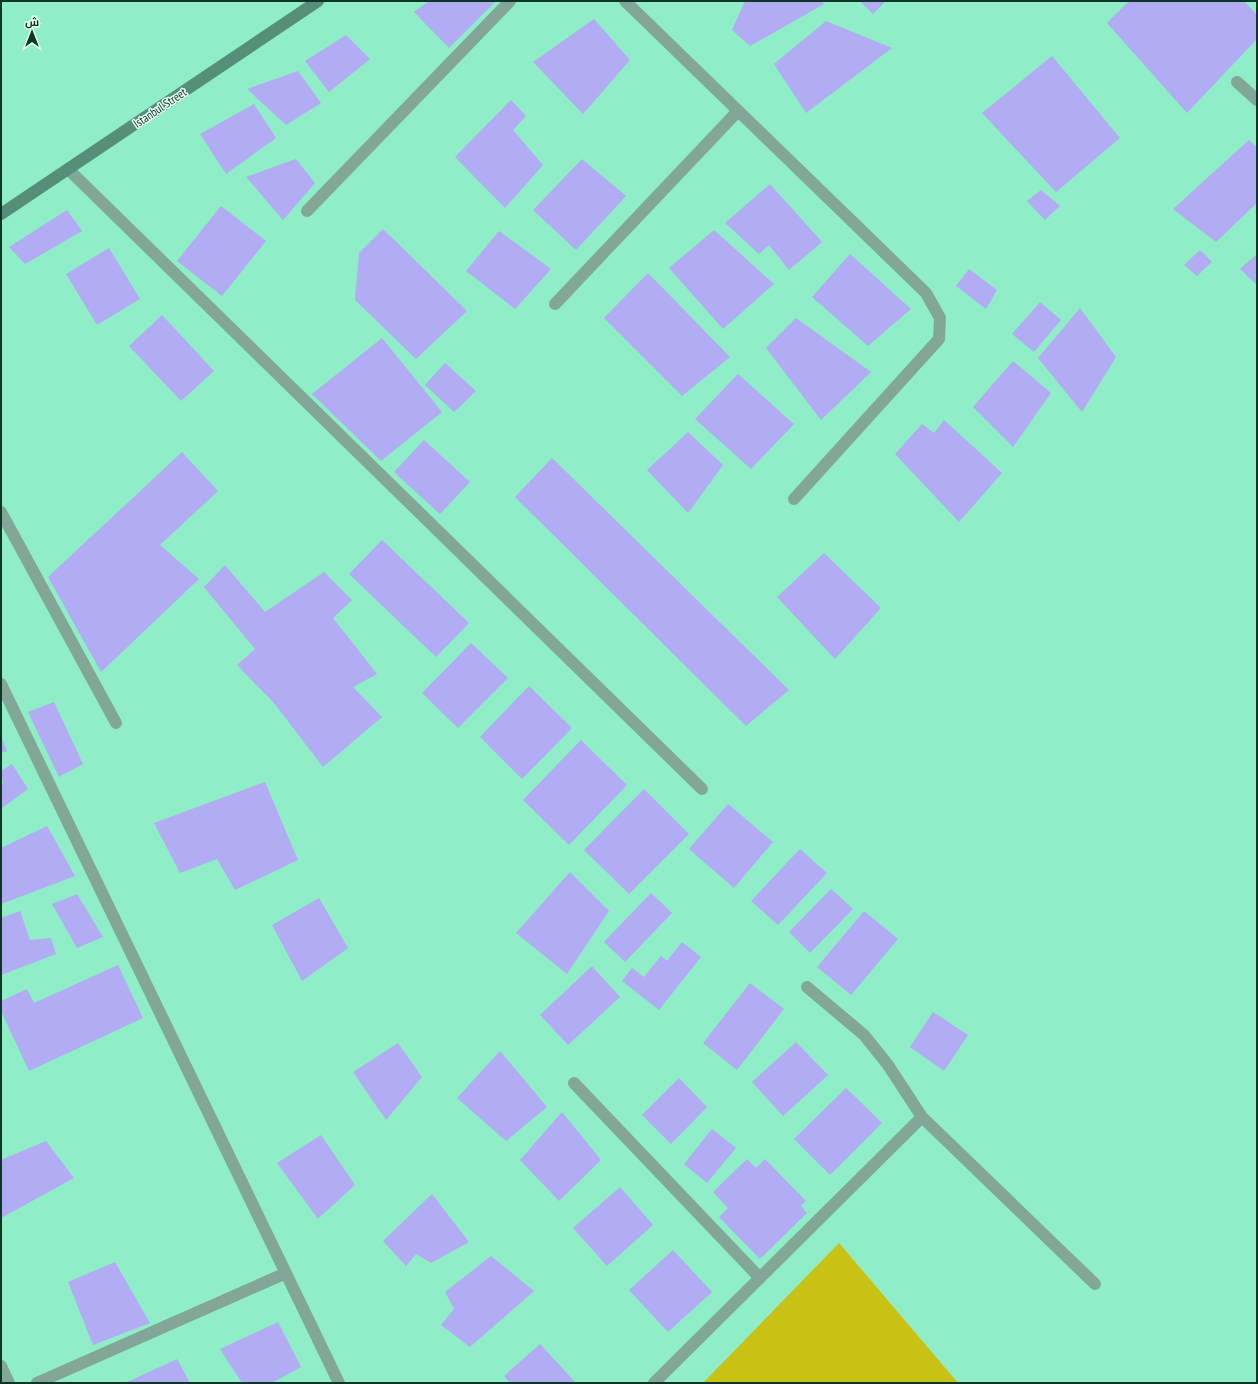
<svg xmlns="http://www.w3.org/2000/svg" width="1258" height="1384" font-family="'PT Sans Narrow',Cairo,sans-serif">
<rect width="100%" height="100%" fill="#8fedc7"/>
<path fill="#c9c113" d="M839 1243 958 1383H703Z"/>
<path fill="#b1acf4" d="M429 1H496L449 48 414 12Z
M745 1H822L824 4 750 46 732 30Z
M860 1H886L873 14Z
M1129 1H1244L1257 15V39L1187 113 1107 23Z
M594 19 630 60 583 114 533 62Z
M826 21 892 48 806 113 774 64Z
M346 35 370 59 329 92 305 61Z
M1052 56 1120 138 1056 192 982 113Z
M298 71 321 103 286 125 247 89Z
M511 100 526 116 513 130 543 165 505 208 455 157Z
M254 104 276 138 226 174 200 134Z
M1249 140 1257 148V203L1216 242 1173 209Z
M296 159 315 183 283 220 246 177Z
M582 159 626 196 576 250 533 210Z
M770 184 822 242 789 270 769 245 759 254 725 223Z
M1041 190 1060 206 1045 220 1027 201Z
M221 206 266 241 222 296 177 261Z
M67 210 82 231 25 264 9 247Z
M383 229 467 311 416 359 355 300 359 253Z
M714 230 774 284 723 329 669 268Z
M499 231 551 269 515 309 466 271Z
M109 248 140 299 97 325 66 274Z
M1200 250 1212 262 1197 276 1184 265Z
M850 254 911 309 868 346 812 297Z
M1257 254V285L1240 269Z
M969 269 997 290 986 309 956 286Z
M648 273 730 357 682 396 604 318Z
M1040 302 1061 320 1034 352 1012 334Z
M1080 308 1116 357 1082 412 1038 358Z
M162 315 214 371 181 401 129 346Z
M796 318 871 372 821 420 766 348Z
M382 338 442 412 381 461 312 394Z
M1013 361 1051 393 1013 447 973 407Z
M445 363 476 391 454 412 425 385Z
M738 374 794 424 751 469 695 419Z
M944 420 1002 473 959 522 895 454 922 424 934 433Z
M688 432 723 465 688 513 647 470Z
M424 440 470 482 440 514 394 472Z
M182 452 218 491 160 545 199 579 101 672 48 577Z
M552 458 789 690 746 726 515 497Z
M382 540 469 623 436 657 349 574Z
M824 553 881 608 835 659 777 597Z
M225 565 265 612 324 572 352 600 333 618 377 674 353 687 382 717 323 767 274 703 237 665 255 649 204 587Z
M471 643 508 678 458 728 422 693Z
M529 686 572 728 522 779 480 737Z
M54 702 83 764 59 777 28 712Z
M1 736 7 751 1 753Z
M581 740 627 785 569 845 523 800Z
M12 764 28 789 2 808 1 784H3L1 771Z
M265 782 298 860 235 890 217 859 180 873 154 823Z
M644 789 689 834 629 894 584 850Z
M728 804 773 842 734 888 689 849Z
M47 826 75 876 1 904V848Z
M800 849 827 873 778 925 751 901Z
M570 872 609 911 567 974 516 933Z
M831 889 853 909 810 953 789 932Z
M651 893 672 913 625 962 604 942Z
M77 894 103 937 77 948 52 904Z
M319 898 348 948 302 981 272 925Z
M20 911 30 940 51 938 56 954 1 975V918Z
M864 911 898 939 851 995 817 967Z
M682 942 701 957 659 1010 622 981 632 968 644 977 661 956 667 961Z
M118 965 143 1018 29 1071 1 1011V1001L27 989 34 1003Z
M592 966 620 997 568 1045 540 1015Z
M750 983 784 1009 737 1070 703 1043Z
M933 1012 968 1035 944 1071 910 1047Z
M796 1042 828 1075 783 1116 752 1082Z
M398 1043 422 1077 386 1120 353 1072Z
M500 1051 547 1107 506 1141 457 1098Z
M679 1078 707 1107 671 1144 642 1115Z
M846 1088 882 1123 830 1175 794 1139Z
M562 1112 601 1160 559 1201 520 1160Z
M712 1129 736 1148 707 1183 684 1164Z
M321 1135 355 1185 318 1219 277 1163Z
M46 1141 74 1178 1 1218V1160Z
M747 1159 756 1168 765 1159 806 1201 801 1206 807 1213 760 1259 719 1217 728 1208 713 1192Z
M620 1187 653 1225 607 1266 573 1228Z
M432 1194 469 1242 431 1263 416 1254 406 1266 383 1241Z
M673 1250 712 1292 668 1332 629 1290Z
M491 1256 534 1291 470 1347 441 1325 454 1309 445 1292Z
M115 1262 150 1323 93 1345 68 1282Z
M278 1322 301 1367 272 1383H242L220 1349Z
M540 1344 576 1383H510L504 1376Z
M177 1359 190 1383H125Z"/>
<g fill="none" stroke-linecap="round" stroke-linejoin="round">
<path stroke="#82a797" stroke-width="12" d="M625 1 926 293 940 318 939 339 794 499
M1237 82 1257 100
M68 169 702 789
M307 211 510 1
M555 304 738 111
M1 512 116 723
M1 684 339 1383
M807 987 864 1035 888 1065 922 1117 1095 1284
M574 1083 760 1278
M1 1366 9 1383
M37 1383 286 1273
M654 1383 922 1117"/>
<path stroke="#568f78" stroke-width="12" d="M1 214 318 1"/>
</g>
<g text-anchor="middle" stroke-width="3" stroke-linejoin="round" paint-order="stroke">
<g font-size="12" fill="#0d3627" stroke="#e4fef3">
<text transform="translate(160 108) rotate(-34)" y="4">Istanbul Street</text>
</g>
</g>
<rect width="1258" height="1384" fill="none" stroke="#0d3627" stroke-width="4"/>
<g transform="translate(32 32)" stroke="#e4fef3" stroke-width="3" paint-order="stroke">
<path d="M0-3L7 15L0 10L-7 15Z" fill="#0d3627"/>
<text y="-6" font-size="11" font-weight="bold" text-anchor="middle" fill="#0d3627">ش</text>
</g>
</svg>
